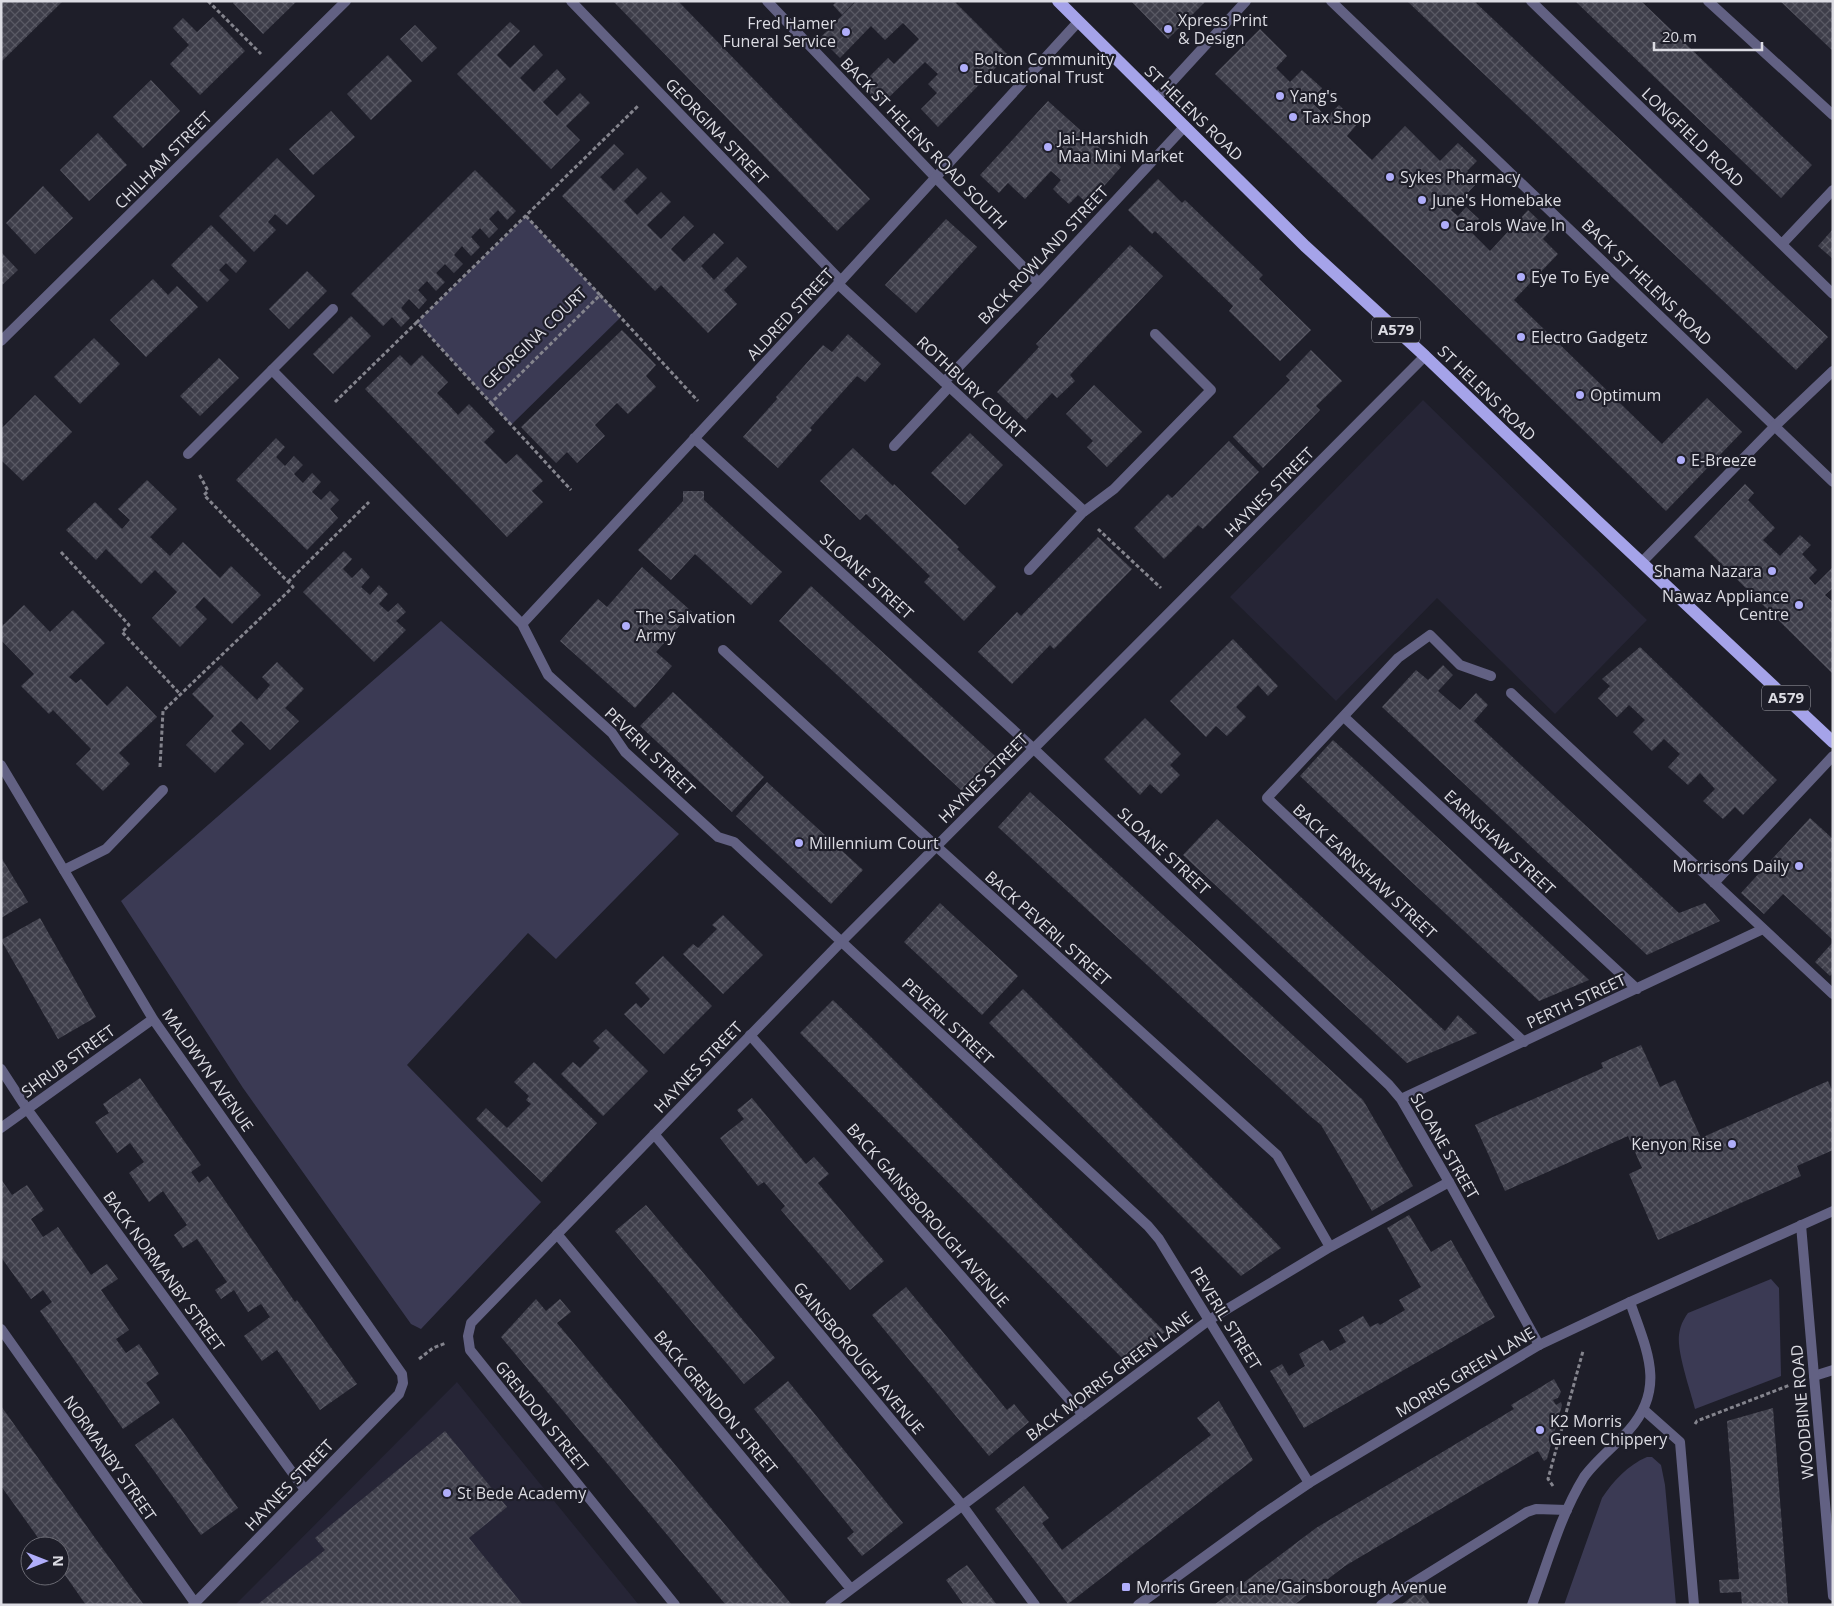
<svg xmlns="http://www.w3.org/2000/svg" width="1834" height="1606" font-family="'Open Sans',sans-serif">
<defs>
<pattern id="building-cross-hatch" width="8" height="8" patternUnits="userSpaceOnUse" patternTransform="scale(1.25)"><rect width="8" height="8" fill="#3e3e4a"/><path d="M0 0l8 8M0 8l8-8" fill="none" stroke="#595964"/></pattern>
</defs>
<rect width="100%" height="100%" fill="#1e1e29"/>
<path fill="#262536" d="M1423 400 1647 620 1555 714 1437 598 1336 701 1230 597Z
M457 1382 639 1605H235Z"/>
<path fill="#3b3a54" d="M526 216 621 317 511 425 417 322Z
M441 621 679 834 556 959 528 933 407 1065 541 1202 421 1329 411 1324 243 1088 121 901Z
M1771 1279 1779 1288 1781 1376 1695 1409C1690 1389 1677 1353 1679 1335 1680 1326 1683 1320 1688 1313Z
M1647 1457H1652L1661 1465 1665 1485 1676 1605H1564L1602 1498C1613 1481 1628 1465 1647 1457Z"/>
<path fill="url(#building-cross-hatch)" d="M1 1H63L1 62Z
M235 1H297L263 34 233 3Z
M613 1H678L870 199 837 231Z
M837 1H855L842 15 833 5Z
M856 1H954L1008 55 938 127 921 109 937 93 928 84 938 74 925 62 881 105 861 85 888 58 894 64 919 39 903 23 885 40 871 26 840 58 820 38Z
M1131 1H1206L1168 39Z
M1407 1H1474L1828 337 1796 370Z
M1575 1H1641L1812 165 1781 198Z
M1780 1H1833V51L1814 33Z
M213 17 245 51 200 95 170 64 189 45 173 28 183 18 197 32Z
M510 22 520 31 497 55 510 68 534 45 543 55 520 78 534 92 557 69 566 79 543 102 557 116 580 93 590 103 566 126 580 140 551 169 457 74Z
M415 25 437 48 422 62 400 39Z
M1260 29 1287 56 1276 68 1290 82 1302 70 1322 88 1310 101 1327 117 1339 105 1358 123 1347 136 1372 160 1405 126 1440 161 1458 143 1477 161 1467 171 1478 182 1451 210 1458 216 1466 207 1479 219 1469 230 1490 251 1528 210 1550 231 1543 239 1558 254 1514 300 1662 444 1707 398 1742 432 1666 511 1431 281 1215 74Z
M388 55 412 81 371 120 347 94Z
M151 80 180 111 143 148 113 117Z
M1048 101 1121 167 1088 204 1078 195 1069 204 1061 197 1053 189 1061 180 1051 171 1025 199 1008 183 999 193 980 175Z
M331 111 355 137 313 175 289 149Z
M98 133 127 165 89 201 60 170Z
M614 144 624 154 600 177 614 191 637 168 647 178 624 201 637 215 661 192 671 202 647 225 661 239 684 216 694 226 671 249 684 262 714 233 724 243 701 266 714 280 737 257 747 267 724 290 737 304 708 333 661 285 655 291 562 196Z
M277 158 315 196 287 225 275 214 268 222 276 230 254 252 219 216Z
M475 170 516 211 507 220 498 210 489 219 498 229 489 238 480 228 471 237 480 247 471 256 462 246 454 255 463 264 454 273 445 264 436 273 445 282 436 291 427 281 418 290 427 300 419 309 409 299 401 308 410 318 401 327 392 317 383 326 351 294Z
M1158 179 1182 203 1185 200 1263 275 1259 279 1311 330 1280 361 1229 311 1233 306 1155 231 1152 234 1128 210Z
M43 186 73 218 35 254 6 223Z
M946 219 977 247 916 313 885 285Z
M211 225 247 261 236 273 226 263 219 270 229 280 207 302 171 265Z
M1833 229V259L1818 246Z
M1130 245 1163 276 1070 375 1075 381 1057 398 1052 393 1026 420 997 392 1039 347 1036 344Z
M1 252 18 270 1 286Z
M307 271 327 291 289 329 269 309Z
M153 279 168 295 177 286 198 307 146 357 110 320Z
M351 316 371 336 333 374 313 354Z
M622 330 656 365 646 376 656 387 628 414 617 403 595 425 605 436 577 463 567 452 556 463 521 427Z
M848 334 881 364 865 382 857 376 810 428 812 430 778 468 743 437 777 399 776 397 823 345 832 352Z
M94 338 120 364 80 404 54 377Z
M1311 350 1342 381 1316 406 1320 410 1263 468 1233 437 1290 380 1286 376Z
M400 355 411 366 422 355 448 382 437 393 448 404 458 415 469 404 495 431 484 442 506 464 517 454 543 481 532 491 543 502 507 537 365 389Z
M219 358 239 378 200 416 180 396Z
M1094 385 1142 432 1107 467 1087 447 1093 441 1066 414Z
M35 395 72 432 23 481 1 460V429Z
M970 433 1003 465 965 505 931 473Z
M276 438 285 447 276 457 285 466 294 456 303 465 294 474 303 483 312 473 321 482 312 492 321 500 330 491 339 500 330 509 338 518 307 550 236 480Z
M1229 441 1259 472 1203 529 1198 525 1164 559 1134 528 1168 494 1172 498Z
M853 448 893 486 894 484 959 547 957 549 996 587 964 621 924 582 930 576 866 514 860 520 820 481Z
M147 480 177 509 150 537 170 556 183 542 220 578 231 566 261 595 232 624 204 597 195 607 207 619 180 647 152 618 177 592 155 570 141 584 106 549 96 560 66 530 95 502 122 529 130 520 118 509Z
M1745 484 1754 493 1748 500 1775 528 1763 540 1780 556 1800 535 1811 545 1802 554 1817 570 1809 578 1815 585 1833 567V588L1825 595 1833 602V674L1694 537Z
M683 491H704V500L782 572 751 605 695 554 671 580 638 550 683 501Z
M1098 537 1132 569 1054 649 1050 645 1012 684 978 652 1017 612 1021 616Z
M344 551 352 559 343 569 352 578 362 568 370 577 361 587 370 595 379 585 388 594 379 604 388 612 398 603 406 612 396 621 406 630 374 662 303 592Z
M642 567 692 612 656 652 672 666 635 708 560 641 598 599 607 607Z
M811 586 995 756 962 791 779 621Z
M24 605 50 632 73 610 105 643 69 677 76 683 81 679 107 706 127 686 157 717 119 753 130 764 103 791 76 764 91 749 53 710 49 714 21 686 34 674 1 640V627Z
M1233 639 1278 686 1268 696 1258 685 1236 707 1246 717 1227 736 1216 726 1206 737 1170 701Z
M1640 647 1777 780 1743 815 1735 807 1723 819 1703 801 1715 789 1700 773 1688 785 1668 767 1680 754 1664 739 1652 751 1633 732 1645 720 1629 705 1617 717 1598 698 1610 686 1602 679Z
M277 662 304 689 285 708 299 721 270 750 241 721 231 731 244 744 215 773 186 745 214 716 192 694 221 665 257 700 270 685 262 677Z
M1443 665 1453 675 1438 691 1460 710 1476 693 1488 705 1474 721 1679 913 1705 903 1720 921 1647 955 1382 707 1416 670 1428 680Z
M673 692 764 777 732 812 640 726Z
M1145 718 1181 754 1170 765 1180 775 1161 794 1150 784 1140 795 1104 759Z
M1333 740 1367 771 1589 980 1539 1001 1417 887 1300 776Z
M767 782 863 870 831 904 736 816Z
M1030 792 1363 1100 1413 1186 1372 1211 1321 1125 1310 1116 998 827Z
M1810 818 1833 839V940L1783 894 1764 914 1741 893Z
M1217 819 1445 1031 1458 1015 1477 1033 1407 1063 1183 855Z
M1 857 28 902 1 918Z
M940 903 1018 976 982 1015 904 942Z
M723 915 763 955 723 994 683 954 693 944 698 948 717 929 712 925Z
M40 918 96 1017 58 1039 1 940Z
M1833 942V973L1830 976 1815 962Z
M663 956 712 1006 664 1054 624 1014 636 1003 641 1008 650 999 635 983Z
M1023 989 1260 1226 1281 1248 1241 1276 989 1023Z
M833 1000 870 1036 1165 1332 1124 1360 800 1033Z
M606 1029 648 1071 603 1116 561 1074 573 1062 580 1068 600 1048 593 1041Z
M1641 1045 1660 1087 1675 1080 1701 1138 1828 1081 1833 1092V1150L1797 1166 1801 1176 1658 1240 1629 1174 1642 1168 1628 1136 1505 1191 1475 1125 1603 1068 1601 1063Z
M534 1062 597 1123 542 1182 476 1119 486 1108 507 1128 531 1104 526 1100 529 1096 514 1082Z
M140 1078 201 1165 191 1172 199 1183 208 1176 295 1302 297 1300 357 1384 320 1410 277 1350 262 1361 244 1336 270 1317 261 1304 248 1312 234 1290 221 1299 215 1290 227 1282 197 1239 183 1248 174 1235 187 1225 163 1191 149 1202 129 1173 144 1162 130 1143 117 1153 95 1122 109 1113 103 1104Z
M752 1098 806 1164 814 1157 829 1174 818 1183 884 1261 850 1290 781 1210 785 1206 764 1182 758 1186 720 1138 744 1119 737 1110Z
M1 1179 12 1195 27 1185 44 1210 31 1219 43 1237 58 1227 91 1275 107 1264 118 1279 101 1290 129 1330 116 1339 126 1353 139 1344 159 1374 146 1383 160 1403 123 1429 40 1311 52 1302 43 1290 31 1299 1 1257Z
M646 1205 775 1358 744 1384 615 1231Z
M1409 1215 1431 1252 1451 1240 1495 1317 1304 1428 1270 1371 1282 1364 1289 1376 1305 1366 1299 1354 1323 1340 1330 1351 1346 1342 1339 1330 1363 1316 1370 1327 1378 1323 1380 1325 1405 1310 1399 1300 1421 1287 1387 1228Z
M906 1287 1007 1410 1014 1404 1029 1422 989 1456 872 1315Z
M536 1299 546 1311 560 1299 571 1312 557 1323 792 1605H726L653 1518 501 1337Z
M1554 1379 1561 1392 1558 1398 1553 1400 1556 1405 1561 1402 1562 1405 1547 1459 1544 1461 1538 1451 1345 1566 1294 1605H1214L1316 1528 1514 1409 1511 1405Z
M788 1381 903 1523 862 1556 847 1538 854 1532 754 1409Z
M1219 1401 1253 1460 1068 1604 995 1509 1024 1486 1049 1518 1042 1523 1062 1550 1211 1435 1197 1418Z
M1 1406 95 1538 144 1605H86L72 1585 60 1568V1546H44L1 1486Z
M1773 1408 1788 1605H1742L1741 1592 1720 1593 1719 1580 1739 1579 1727 1421Z
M173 1418 238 1508 201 1535 135 1445Z
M445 1431 507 1507 469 1538 523 1605H257L325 1550 315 1538Z
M967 1565 997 1605H964L946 1580Z
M1420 1590 1431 1605H1401Z"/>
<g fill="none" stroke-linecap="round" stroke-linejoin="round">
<path stroke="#84848d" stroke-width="3" stroke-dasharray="4 2.5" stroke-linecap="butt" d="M208 1 261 54
M526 216 600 295 491 403 417 322 639 105
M600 295 698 401
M335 402 417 322
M491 403 571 490
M1098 529 1161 588
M61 552 129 625 122 632 180 694
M288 582 369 502
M160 767 163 711 293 587 204 495 208 491 199 474
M419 1359 433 1348 446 1343
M1695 1424 1697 1421 1790 1385
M1553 1486 1548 1479 1583 1351"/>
<path stroke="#626183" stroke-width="10" d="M767 1 936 178 1039 283
M1331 1 1833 482
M1708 1 1833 115
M944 382 1039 283 1185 126
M894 446 949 387
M188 454 333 309
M1029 570 1082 513 1114 489 1211 390 1155 334
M723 650 936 846 1277 1155 1330 1247
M1491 676 1460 665 1430 635 1398 658 1267 798 1524 1042
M1511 693 1833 994
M64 870 106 849 163 790
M1714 883 1833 756
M750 1035 1083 1415
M1 1069 27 1109 305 1490
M557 1234 851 1589
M1814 1376 1833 1370
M1644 1410 1680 1442 1694 1605
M830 1605 1209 1320 1330 1247 1449 1182
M1381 1605 1408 1586 1527 1512 1536 1509 1567 1510"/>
<path stroke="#626183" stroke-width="10" d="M571 1 841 281
M1531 1 1833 294
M1156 99 1246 1
M1782 244 1833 190
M838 284 1084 511
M1 341 346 1
M272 370 522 624 548 675 612 733 625 752 718 837 734 842 1148 1226 1159 1239 1309 1483
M694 438 1034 749 1389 1085 1401 1099 1449 1182 1539 1345
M1642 562 1775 426 1833 371
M522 624 838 284 1078 22
M1344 717 1637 989
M1 765 153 1019 402 1374 403 1383 399 1394 193 1605
M1401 1099 1763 929
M1 1128 153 1019
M654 1134 962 1505 1035 1605
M1801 1225 1833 1596
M1 1329 195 1603
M675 1605 470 1350 468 1336 471 1323 841 942 1425 356
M1532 1605C1548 1562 1560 1516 1584 1477 1596 1460 1615 1446 1629 1430 1667 1387 1646 1349 1630 1302"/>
<path stroke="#626183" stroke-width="10" d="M1138 1605 1259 1517 1309 1483 1539 1345 1630 1302 1833 1211"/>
<path stroke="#a5a3e9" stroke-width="12" d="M1058 1 1305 246 1425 356 1593 517 1833 742"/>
</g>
<g fill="#b0aefa" stroke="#1e1e29" stroke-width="2">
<circle cx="1168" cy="29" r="5"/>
<circle cx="846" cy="32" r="5"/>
<circle cx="964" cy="68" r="5"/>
<circle cx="1280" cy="96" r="5"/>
<circle cx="1293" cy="117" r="5"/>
<circle cx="1048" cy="147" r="5"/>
<circle cx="1390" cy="177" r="5"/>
<circle cx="1422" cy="200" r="5"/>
<circle cx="1445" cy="225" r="5"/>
<circle cx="1521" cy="277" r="5"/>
<circle cx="1521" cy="337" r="5"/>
<circle cx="1580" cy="395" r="5"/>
<circle cx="1681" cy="460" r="5"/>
<circle cx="1772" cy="571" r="5"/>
<circle cx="1799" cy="605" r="5"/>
<circle cx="626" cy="626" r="5"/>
<circle cx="799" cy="843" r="5"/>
<circle cx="1799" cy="866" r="5"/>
<circle cx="1732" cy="1144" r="5"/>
<circle cx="1540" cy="1430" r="5"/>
<circle cx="447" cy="1493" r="5"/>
<rect x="1121" y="1582" width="10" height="10" rx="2.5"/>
</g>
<g text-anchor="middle" stroke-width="4.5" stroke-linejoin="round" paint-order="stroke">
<g fill="#1e1e29" stroke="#a3a3ab" stroke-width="1">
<rect x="1372" y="317.5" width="48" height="25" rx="4"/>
<rect x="1762" y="685.5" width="48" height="25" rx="4"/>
</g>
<g font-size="15" font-weight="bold" fill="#dcdce3">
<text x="1396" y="335">A579</text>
<text x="1786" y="703">A579</text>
</g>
<g font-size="16" fill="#dcdce3" stroke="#1e1e29" text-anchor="start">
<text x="1178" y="26">Xpress Print<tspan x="1178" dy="18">&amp; Design</tspan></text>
<text x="836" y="29" text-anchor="end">Fred Hamer<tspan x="836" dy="18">Funeral Service</tspan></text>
<text x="974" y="65">Bolton Community<tspan x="974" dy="18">Educational Trust</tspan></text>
<text x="1290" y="102">Yang's</text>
<text x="1303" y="123">Tax Shop</text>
<text x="1058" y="144">Jai-Harshidh<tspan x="1058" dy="18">Maa Mini Market</tspan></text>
<text x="1400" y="183">Sykes Pharmacy</text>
<text x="1432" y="206">June's Homebake</text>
<text x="1455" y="231">Carols Wave In</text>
<text x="1531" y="283">Eye To Eye</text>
<text x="1531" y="343">Electro Gadgetz</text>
<text x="1590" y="401">Optimum</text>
<text x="1691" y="466">E-Breeze</text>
<text x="1762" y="577" text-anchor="end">Shama Nazara</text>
<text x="1789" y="602" text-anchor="end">Nawaz Appliance<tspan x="1789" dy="18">Centre</tspan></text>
<text x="636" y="623">The Salvation<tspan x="636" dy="18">Army</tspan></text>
<text x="809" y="849">Millennium Court</text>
<text x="1789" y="872" text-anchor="end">Morrisons Daily</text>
<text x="1722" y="1150" text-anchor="end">Kenyon Rise</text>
<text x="1550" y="1427">K2 Morris<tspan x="1550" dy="18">Green Chippery</tspan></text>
<text x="457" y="1499">St Bede Academy</text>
<text x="1136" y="1593">Morris Green Lane/Gainsborough Avenue</text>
</g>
<g font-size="16" fill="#dcdce3" stroke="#1e1e29">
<text transform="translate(1194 113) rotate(44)" y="6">ST HELENS ROAD</text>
<text transform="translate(717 131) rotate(46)" y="6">GEORGINA STREET</text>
<text transform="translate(1693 137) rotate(44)" y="6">LONGFIELD ROAD</text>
<text transform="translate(924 143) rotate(46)" y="6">BACK ST HELENS ROAD SOUTH</text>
<text transform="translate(163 160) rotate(-45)" y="6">CHILHAM STREET</text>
<text transform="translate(1043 255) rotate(-47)" y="6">BACK ROWLAND STREET</text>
<text transform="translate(1647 282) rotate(44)" y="6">BACK ST HELENS ROAD</text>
<text transform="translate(790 314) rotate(-47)" y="6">ALDRED STREET</text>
<text transform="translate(534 338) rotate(-44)" y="6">GEORGINA COURT</text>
<text transform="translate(971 387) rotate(43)" y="6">ROTHBURY COURT</text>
<text transform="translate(1487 393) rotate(44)" y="6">ST HELENS ROAD</text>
<text transform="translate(1269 492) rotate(-45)" y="6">HAYNES STREET</text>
<text transform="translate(867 576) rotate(42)" y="6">SLOANE STREET</text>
<text transform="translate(650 751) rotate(44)" y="6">PEVERIL STREET</text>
<text transform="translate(983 778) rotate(-45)" y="6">HAYNES STREET</text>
<text transform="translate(1500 842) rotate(43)" y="6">EARNSHAW STREET</text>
<text transform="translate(1164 851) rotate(43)" y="6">SLOANE STREET</text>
<text transform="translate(1365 871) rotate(43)" y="6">BACK EARNSHAW STREET</text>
<text transform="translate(1048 928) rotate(42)" y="6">BACK PEVERIL STREET</text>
<text transform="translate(1576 1001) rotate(-25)" y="6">PERTH STREET</text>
<text transform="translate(948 1021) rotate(43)" y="6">PEVERIL STREET</text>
<text transform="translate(68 1061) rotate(-36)" y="6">SHRUB STREET</text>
<text transform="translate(698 1067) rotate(-46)" y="6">HAYNES STREET</text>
<text transform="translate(208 1070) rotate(55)" y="6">MALDWYN AVENUE</text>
<text transform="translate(1445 1146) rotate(60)" y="6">SLOANE STREET</text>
<text transform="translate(928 1215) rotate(49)" y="6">BACK GAINSBOROUGH AVENUE</text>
<text transform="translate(164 1271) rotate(54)" y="6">BACK NORMANBY STREET</text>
<text transform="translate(1226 1318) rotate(58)" y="6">PEVERIL STREET</text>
<text transform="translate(859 1358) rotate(50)" y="6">GAINSBOROUGH AVENUE</text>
<text transform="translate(1465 1372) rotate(-31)" y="6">MORRIS GREEN LANE</text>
<text transform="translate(1109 1376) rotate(-37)" y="6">BACK MORRIS GREEN LANE</text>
<text transform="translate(716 1402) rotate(50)" y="6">BACK GRENDON STREET</text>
<text transform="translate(1802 1412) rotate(-95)" y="6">WOODBINE ROAD</text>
<text transform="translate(542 1416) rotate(51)" y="6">GRENDON STREET</text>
<text transform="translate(110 1458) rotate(55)" y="6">NORMANBY STREET</text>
<text transform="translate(289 1485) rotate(-46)" y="6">HAYNES STREET</text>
</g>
</g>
<rect width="1834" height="1606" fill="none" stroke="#dcdce3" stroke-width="5"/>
<g transform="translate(45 1561) rotate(90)"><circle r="24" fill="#1e1e29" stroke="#6a6a73"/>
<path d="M0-4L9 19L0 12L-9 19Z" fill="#b0aefa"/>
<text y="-8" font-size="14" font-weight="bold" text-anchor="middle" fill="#dcdce3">N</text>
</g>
<path d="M1654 42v8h108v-8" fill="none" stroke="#dcdce3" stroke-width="2.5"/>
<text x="1662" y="42" font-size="15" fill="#dcdce3" stroke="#1e1e29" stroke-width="4" paint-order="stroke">20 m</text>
</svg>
